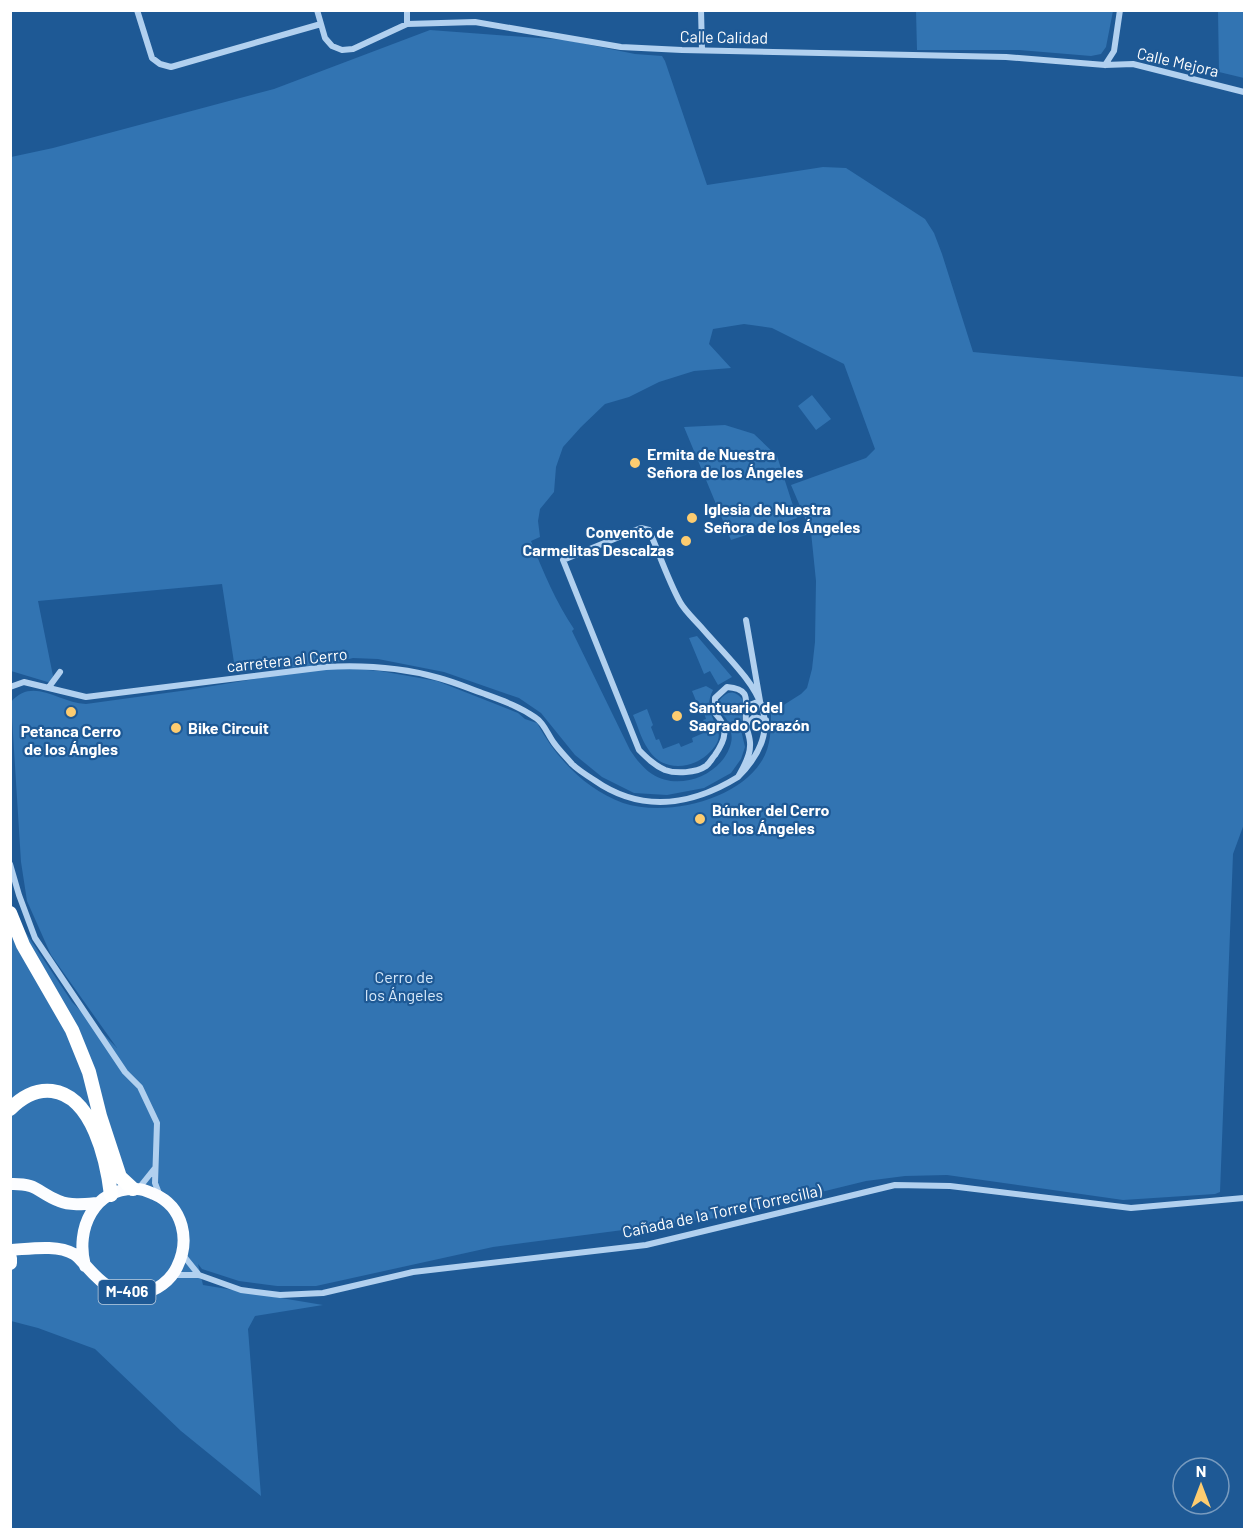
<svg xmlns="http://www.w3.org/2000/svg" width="1255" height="1540" font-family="Barlow,sans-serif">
<rect width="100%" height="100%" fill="#1e5995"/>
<path fill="#3274b2" d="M916 11V10L1113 11 1106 47 1101 54 1091 56 1019 50H917Z
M1218 11H1244V78L1219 72Z
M430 30 566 40 635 54 662 56 665 61 707 185 823 167 846 168 925 219 934 233 942 254 973 352 1244 377V824L1233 854 1220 1192 1215 1194 1123 1200 947 1175 905 1176 866 1181 715 1218 493 1247 316 1286H277L239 1281 202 1269 198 1264 203 1285 323 1305 255 1316 248 1329 261 1496 181 1431 95 1349 38 1328 11 1321 10 909 72 1002 117 1048 51 955 27 901 21 862 11 702C33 676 59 703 86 704L188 690 326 667 380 671 437 681 518 713 525 719 537 723C556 758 585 789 623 803 666 817 736 801 761 762 771 747 771 730 771 713L801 694 807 688 812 669 815 642 816 581 811 532 791 485 866 458 875 449 844 364 772 328 744 324 713 329 709 344 731 368 694 371 659 382 629 397 605 404 581 427 563 447 556 467 554 492 540 509 538 521 540 537 531 541C543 572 556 602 574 629L572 631 630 750C636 759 643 768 652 774 679 792 723 775 731 743 733 736 730 723 725 717 724 716 720 712 719 710 718 707 719 704 719 701 727 691 734 689 743 700L741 730 745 747 741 759 731 773 704 788 667 795 634 793 602 777 575 755 541 713 519 698 444 672 378 659 353 658 317 667 235 669 222 584 38 601 53 676 51 683 11 671V157L53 148 274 89Z
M812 395 831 419 816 430 798 406Z
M725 425 754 434 777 456 797 518 731 540 684 427Z
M697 636 732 677 718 685 710 671 704 674 689 638Z
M706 686 713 690C699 717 729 726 715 746 699 769 664 775 648 749 641 739 638 726 633 715L647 709 653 725 651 727 656 740 659 739 663 749 679 743 681 747 693 742 692 738 708 731 703 720 706 719 702 707 699 708 692 691Z"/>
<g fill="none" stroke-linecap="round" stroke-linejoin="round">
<path stroke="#b1d0ef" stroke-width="6" d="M137 10 152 58 160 64 171 67 321 24
M317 10 325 38 332 46 342 50 353 49 407 24 475 22 621 47 682 50 1006 57 1105 65 1133 64 1244 92
M407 10V24
M701 10 702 50
M1105 65 1114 51 1120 10
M641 528 649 530C659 553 668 580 680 602 685 611 694 619 701 627 743 676 799 716 738 777 743 768 750 757 750 746 751 738 746 730 746 722 744 703 754 689 727 687L715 698V713C729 728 726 739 715 755 712 758 710 763 706 766 696 773 676 774 665 770 654 765 647 758 639 750L563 560Z
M746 620 760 701 747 706
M10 687 24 682 86 697 326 667C363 665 404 668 439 678 454 682 468 688 482 693 501 700 519 706 536 718 544 723 548 735 554 743 559 750 566 757 572 764 578 770 586 775 594 780 641 813 691 806 738 777
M49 687 60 672
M746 725 754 717 766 720
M10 864 19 895 35 938 125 1072 140 1087 157 1123 155 1183 160 1196
M139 1188 155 1168
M183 1255 199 1275
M173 1275H199L241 1290 280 1295 323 1293 413 1272 646 1245 895 1185 950 1186 1131 1208 1244 1198"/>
<path stroke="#fcfdff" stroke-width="12" d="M10 1184C38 1183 38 1193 59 1201 71 1206 86 1204 98 1203
M10 1250C29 1249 57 1244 74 1254 79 1257 83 1263 87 1267 104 1286 114 1294 141 1293 156 1292 171 1280 177 1267 190 1241 184 1207 154 1194 149 1192 143 1189 137 1189 94 1187 75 1229 85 1266"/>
<path stroke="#fff" stroke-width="14" d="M10 913 23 945 72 1030 89 1072 100 1116 120 1177 133 1189
M10 1109C22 1097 35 1089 52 1091 93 1096 107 1161 111 1195
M10 1258V1263"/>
</g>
<g fill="#fdcc70" stroke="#1e5995" stroke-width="2">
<circle cx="635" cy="463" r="6"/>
<circle cx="692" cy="518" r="6"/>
<circle cx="686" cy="541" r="6"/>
<circle cx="71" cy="712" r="6"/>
<circle cx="677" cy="716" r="6"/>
<circle cx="176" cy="728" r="6"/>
<circle cx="700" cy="819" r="6"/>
</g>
<g text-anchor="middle" stroke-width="4.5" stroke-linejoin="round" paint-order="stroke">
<rect fill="#1e5995" stroke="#bccddf" stroke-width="1.5" x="98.5" y="1280" width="57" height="24" rx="4.5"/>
<g font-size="15" font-weight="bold" fill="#fff">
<text x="127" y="1297">M-406</text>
</g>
<g font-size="16" fill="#fff" stroke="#1e5995">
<text transform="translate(724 37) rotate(1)" y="6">Calle Calidad</text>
<text transform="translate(1178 62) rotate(13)" y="6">Calle Mejora</text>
<text transform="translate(287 660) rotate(-6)" y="6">carretera al Cerro</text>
<text transform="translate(722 1211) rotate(-12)" y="6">Cañada de la Torre (Torrecilla)</text>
</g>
<g font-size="16" font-weight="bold" fill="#fff" stroke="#1e5995" text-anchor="start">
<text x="647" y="460">Ermita de Nuestra<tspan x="647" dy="18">Señora de los Ángeles</tspan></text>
<text x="704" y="515">Iglesia de Nuestra<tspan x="704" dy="18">Señora de los Ángeles</tspan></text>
<text x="674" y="538" text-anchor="end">Convento de<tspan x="674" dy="18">Carmelitas Descalzas</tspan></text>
<text x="689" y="713">Santuario del<tspan x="689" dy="18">Sagrado Corazón</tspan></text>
<text x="188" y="734">Bike Circuit</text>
<text x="71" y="737" text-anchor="middle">Petanca Cerro<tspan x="71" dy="18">de los Ángles</tspan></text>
<text x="712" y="816">Búnker del Cerro<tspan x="712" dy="18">de los Ángeles</tspan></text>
</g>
<g font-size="16" fill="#d7e9fa" stroke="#1e5995">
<text x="404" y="983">Cerro de<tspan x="404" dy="18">los Ángeles</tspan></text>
</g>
</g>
<rect width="1255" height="1540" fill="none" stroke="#ffffff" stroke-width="24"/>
<g transform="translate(1201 1486)"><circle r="28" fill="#1e5995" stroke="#789bbf" stroke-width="1.5"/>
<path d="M0-4.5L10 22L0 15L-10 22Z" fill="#fdcc70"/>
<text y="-9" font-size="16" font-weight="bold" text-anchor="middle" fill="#ffffff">N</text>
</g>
</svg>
